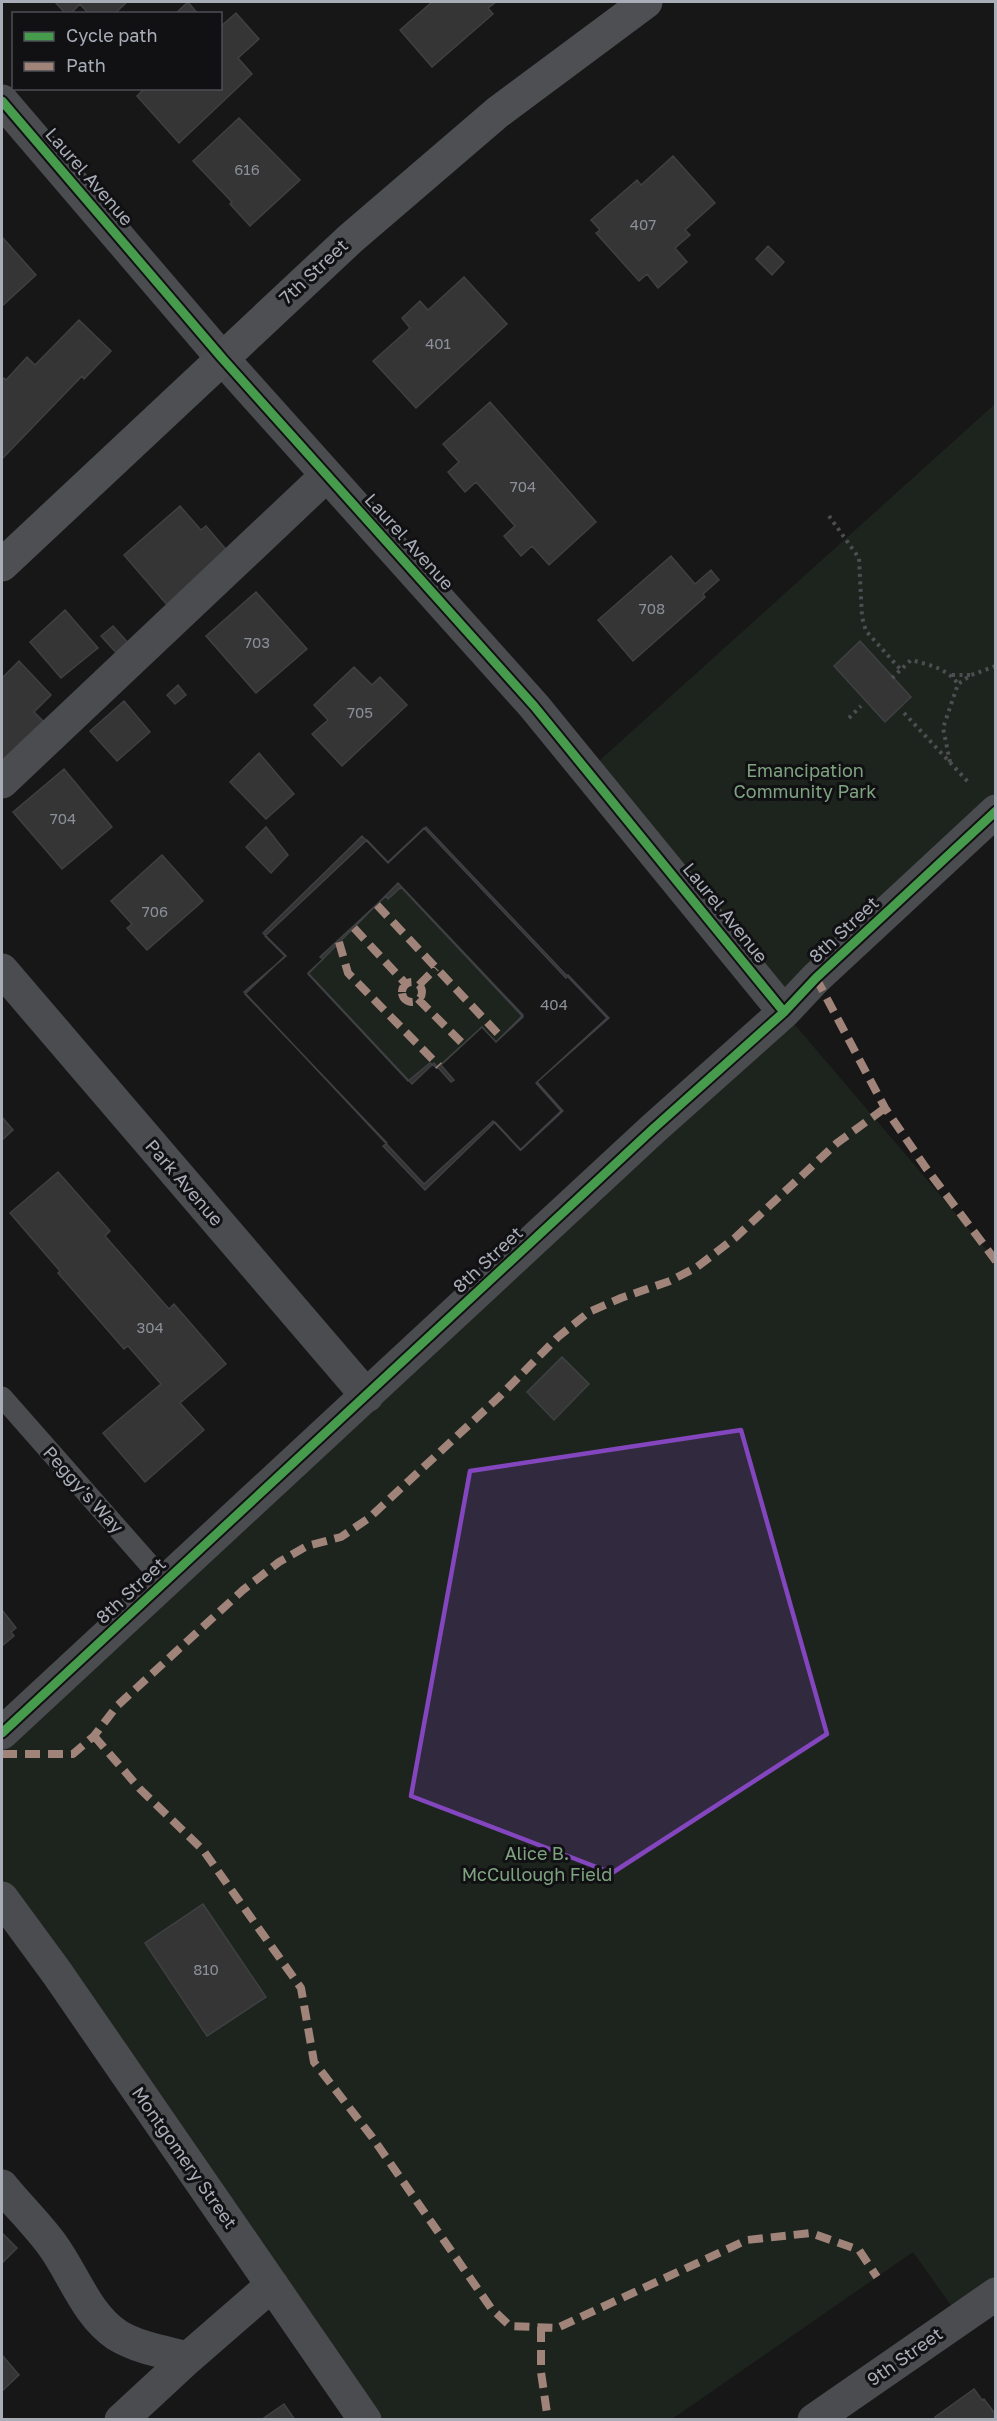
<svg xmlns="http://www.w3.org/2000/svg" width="997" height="2421" font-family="'Golos Text',sans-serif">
<rect width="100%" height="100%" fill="#171717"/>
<path fill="#1d241e" d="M995 404V814L784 1012 992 1256 995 1255V2294L960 2318 913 2252 672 2419H365L2 1902V1733L784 1012 588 771Z
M398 883 523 1015 496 1042 482 1027 437 1068 430 1063 408 1081 308 974Z"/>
<path fill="#353536" stroke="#3f4043" stroke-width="1.5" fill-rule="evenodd" d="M55 2H127L114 14H89L80 4 70 14H66Z
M188 2 198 14H175Z
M432 2H496L488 8 493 14 432 67 400 30Z
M236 13 259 39 238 58 252 74 179 143 137 96 145 88H220V27Z
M239 118 300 180 250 226 230 204 232 202 193 161Z
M673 156 715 203 685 230 690 235 675 248 687 262 658 288 647 274 639 281 596 233 600 230 591 220 637 180 641 185Z
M2 237 36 275 2 306Z
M768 246 784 262 772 275 756 259Z
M464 277 507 324 416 408 373 361 410 328 402 318 420 301 428 310Z
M79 320 111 351 84 379 82 376 2 459V380L4 378 6 380 27 357 35 365Z
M490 402 596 522 549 565 532 546 521 556 504 536 515 526 476 482 465 492 448 472 459 462 443 444Z
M180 506 201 530 206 526 229 553 168 606 124 555Z
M671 556 695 584 711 570 719 580 703 594 705 597 633 661 598 620Z
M256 592 307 649 256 693 206 636Z
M65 610 98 648 61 678 30 642Z
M113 626 131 646 120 657 101 636Z
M860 641 911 697 885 722 834 666Z
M19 661 51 695 34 712 46 724 5 762 2 758V678Z
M354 667 372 685 380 677 407 705 342 766 312 734 328 720 314 705Z
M178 685 186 695 175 704 167 695Z
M124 701 150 732 117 761 90 731Z
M259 753 294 794 266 819 230 782Z
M64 769 112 827 62 869 13 812Z
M266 827 288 855 271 873 246 847Z
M426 827 607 1018 536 1083 561 1111 520 1150 493 1121 424 1184 244 992 286 956 263 933 362 836 388 863ZM398 883 523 1015 496 1042 482 1027 437 1068 430 1063 408 1081 308 974Z
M424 828 566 978 568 975 609 1018 537 1082 563 1111 521 1150 495 1122 425 1190 383 1146 387 1143 245 994 285 956 265 936 367 840 388 862ZM401 887 523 1017 496 1042 482 1027 441 1065 454 1080 451 1082 434 1063 412 1084 308 973 323 959 320 957 386 896 388 899Z
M162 855 203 901 147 950 127 928 132 924 111 901Z
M2 1117 13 1130 2 1140Z
M58 1172 110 1231 105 1236 169 1309 174 1304 226 1364 180 1403 204 1430 145 1482 103 1433 161 1384 128 1346 124 1349 58 1273 60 1271 10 1213Z
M562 1357 589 1384 554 1420 527 1392Z
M2 1610 16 1628 11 1632 14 1636 2 1646Z
M203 1904 266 1997 207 2036 145 1943Z
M2 2233 17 2248 2 2263Z
M2 2355 19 2375 2 2391Z
M974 2389 982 2400 984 2399 996 2415V2420H936L935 2417Z
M284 2404 295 2420H261Z"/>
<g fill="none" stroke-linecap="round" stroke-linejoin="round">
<path stroke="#4d4e52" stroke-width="4" stroke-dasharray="3 4.5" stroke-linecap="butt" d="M829 516 859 558 862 617 866 631 901 670
M952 675H970
M892 678 911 660C929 665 947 668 958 684
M904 713 970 784
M849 718 861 706
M950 762 943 728 958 684 971 675 996 666"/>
<path stroke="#4b4c50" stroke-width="21" d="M2 1397 165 1582"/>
<path stroke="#4b4c50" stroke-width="33" d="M2 101 222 358 534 706 784 1012
M2 782 327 475
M2 970 367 1396
M2 1733 653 1129 784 1012 816 978 996 811
M2 2186C18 2206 38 2225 53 2246 74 2275 86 2314 117 2335 138 2348 165 2352 188 2358L272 2285
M121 2420 188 2358
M814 2420 996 2294"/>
<path stroke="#4b4c50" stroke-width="33" d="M2 1898 57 1973 365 2420"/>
<path stroke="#4d4f52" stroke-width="33" d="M2 565 350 239 498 112 646 2"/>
<path stroke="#a18479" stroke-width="8" stroke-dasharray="15 8" stroke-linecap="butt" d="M377 905 501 1037
M354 928 406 984
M339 942 348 973 439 1066
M816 978 885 1108 926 1168 996 1261
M402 992a10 10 0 1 1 20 0a10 10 0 1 1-20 0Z
M419 985 436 968
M418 999 463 1044
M94 1736 140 1789 203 1850 301 1988 314 2062 372 2137 491 2308 510 2326 557 2328 747 2240 811 2233 859 2250 877 2277
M2 1754H73L94 1736 117 1706 243 1590 279 1562 307 1546 341 1537 369 1518 500 1396 558 1337 589 1312 621 1298 670 1281 697 1267 736 1237 837 1143 885 1108
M541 2327V2372L548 2420"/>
<g stroke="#111113" stroke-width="13">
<path id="cycleway" d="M2 101 222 358 534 706 784 1012
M2 1733 653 1129 784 1012 816 978 996 811"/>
</g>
<use href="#cycleway" stroke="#469c4c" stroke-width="9"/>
</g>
<path fill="#8446be" fill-opacity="0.2" stroke="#8446be" stroke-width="4.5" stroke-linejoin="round" d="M741 1430 827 1734 612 1873 411 1796 470 1471Z"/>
<g text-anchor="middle" stroke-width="6" stroke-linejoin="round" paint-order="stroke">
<g font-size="15" fill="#8b8f98">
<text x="247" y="175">616</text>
<text x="643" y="230">407</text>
<text x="438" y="349">401</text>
<text x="523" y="492">704</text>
<text x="652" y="614">708</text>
<text x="257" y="648">703</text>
<text x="360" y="718">705</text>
<text x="63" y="824">704</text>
<text x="155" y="917">706</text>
<text x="554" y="1010">404</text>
<text x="150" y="1333">304</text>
<text x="206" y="1975">810</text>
</g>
<g font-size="18" fill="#a8adb8" stroke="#111113">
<text transform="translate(89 177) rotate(49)" y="6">Laurel Avenue</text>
<text transform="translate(314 272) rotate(-43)" y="6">7th Street</text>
<text transform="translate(409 542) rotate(48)" y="6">Laurel Avenue</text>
<text transform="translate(725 913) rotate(51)" y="6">Laurel Avenue</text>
<text transform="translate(844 930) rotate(-43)" y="6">8th Street</text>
<text transform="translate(184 1183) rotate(49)" y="6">Park Avenue</text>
<text transform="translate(488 1260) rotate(-43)" y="6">8th Street</text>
<text transform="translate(83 1490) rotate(48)" y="6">Peggy's Way</text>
<text transform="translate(131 1591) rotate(-43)" y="6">8th Street</text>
<text transform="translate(184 2158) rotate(55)" y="6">Montgomery Street</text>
<text transform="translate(905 2357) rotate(-35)" y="6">9th Street</text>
</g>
<g font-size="18" fill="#7fa381" stroke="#111113">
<text x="805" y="777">Emancipation<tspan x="805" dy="21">Community Park</tspan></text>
<text x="537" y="1860">Alice B.<tspan x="537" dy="21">McCullough Field</tspan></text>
</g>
</g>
<rect width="997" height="2421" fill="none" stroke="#a8adb8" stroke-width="6"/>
<rect x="12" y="12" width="210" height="78" fill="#111113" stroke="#4d4f55" stroke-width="1.5"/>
<rect x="24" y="32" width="30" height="9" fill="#469c4c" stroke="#4d4f55" stroke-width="1.5"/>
<text x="66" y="42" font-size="18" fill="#a8adb8">Cycle path</text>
<rect x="24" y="62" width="30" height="9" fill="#a18479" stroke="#4d4f55" stroke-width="1.5"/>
<text x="66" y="72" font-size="18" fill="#a8adb8">Path</text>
</svg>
